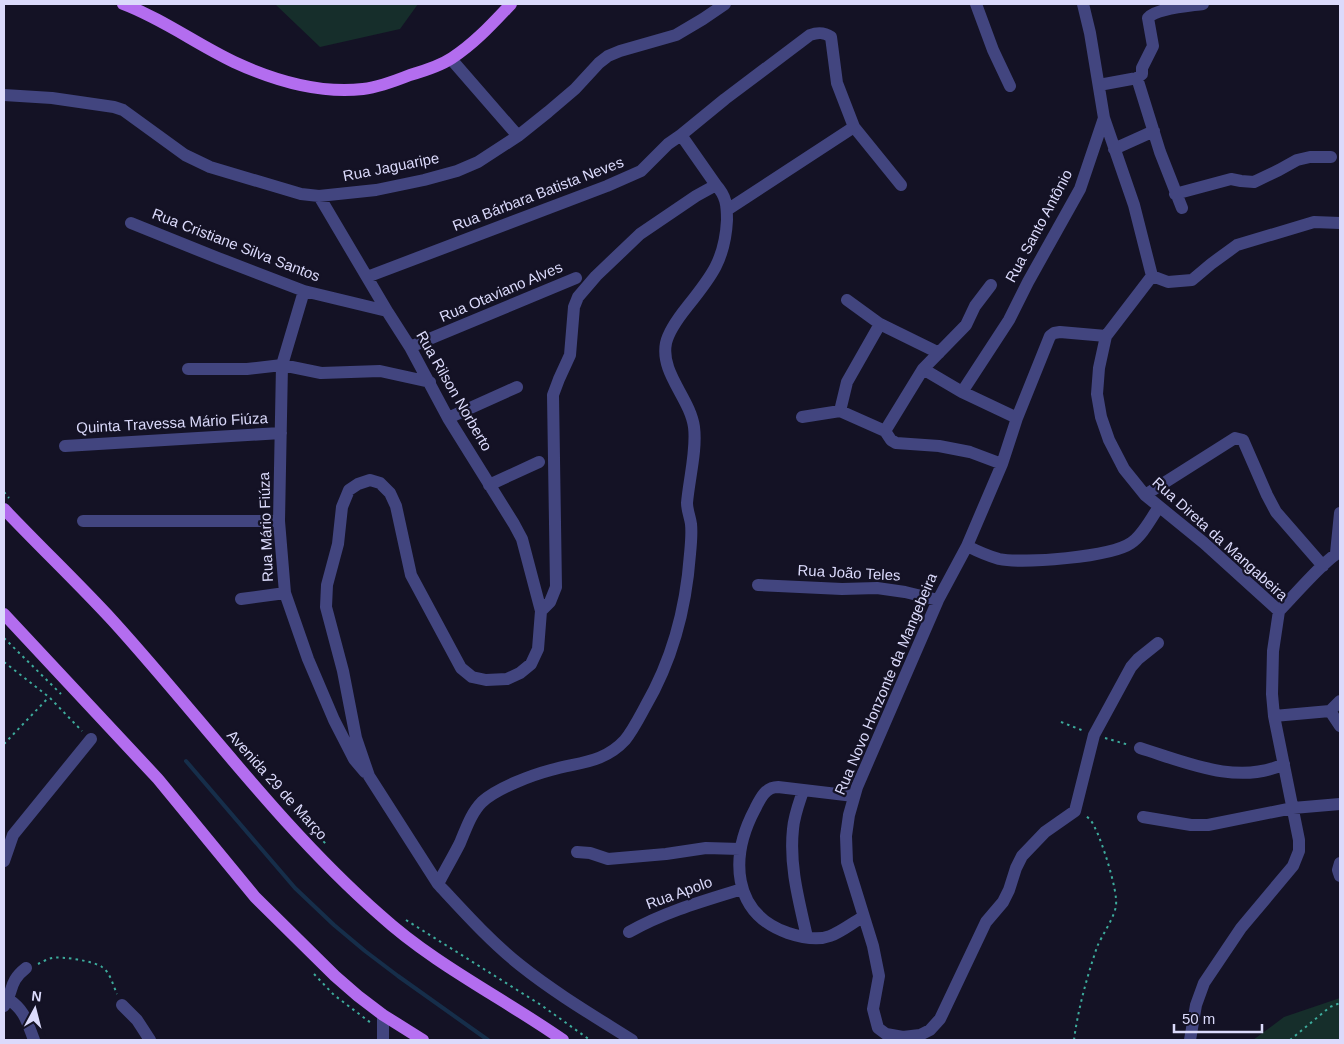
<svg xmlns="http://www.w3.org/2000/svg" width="1344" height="1044" font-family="Helvetica,sans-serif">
<rect width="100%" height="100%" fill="#141225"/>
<path fill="#162e2b" d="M275 4H418L400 29 320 47Z
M1340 998V1040H1253L1284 1017Z"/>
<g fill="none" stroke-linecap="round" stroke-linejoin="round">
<path stroke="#162e4a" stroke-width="4" d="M186 761 295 888 334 925 365 951 398 976 488 1040"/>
<path stroke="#3dab9c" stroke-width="2" stroke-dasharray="2.5 4" stroke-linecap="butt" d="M4 492 9 498
M4 638 61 694
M4 662 49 697 82 731
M1061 722 1084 731
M1105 738 1129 745
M4 744 49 697
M305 823 328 846
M406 920 541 1005 590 1040
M38 964C42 962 47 959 52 958 61 956 94 961 102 967 110 972 113 985 117 994
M314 974 334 995 371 1023
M1074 1040C1078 1009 1087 977 1097 947 1102 935 1115 917 1116 905 1118 891 1102 841 1095 828 1093 823 1090 819 1086 816
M1290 1040 1330 1007 1340 1003"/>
<path stroke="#42457f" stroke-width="12" d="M976 4 993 50 1010 86
M451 59 518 136
M1137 78 1142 74V68L1153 46 1148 18C1157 8 1190 6 1203 4
M1099 85 1137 78 1160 152 1182 208
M4 95 52 98 114 107 123 110 185 155 210 167 301 194 319 196 376 190 424 180 457 171 478 162 518 136 548 112 575 89 599 63 608 56 620 51 676 35 703 19 725 4
M1104 118 1134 205 1152 276
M681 135 725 99 810 35C818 32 824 32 831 37L837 83 854 127 901 185
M1114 149 1154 131
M1175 194 1231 179 1241 181 1254 182 1279 170 1297 160 1310 157H1331
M319 196 387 311 410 347 448 418 514 524 522 539 541 611
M727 210 854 127
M131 223 218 258 304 291 387 311
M367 277 607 186 641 171 668 144 681 135 716 185
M304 291 282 365 279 521 285 593 308 659 334 720 354 759 365 772
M847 300 880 324 939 353
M1106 336 1060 332 1054 333 1050 336 1017 418 1002 464 967 546 938 600 857 787 849 815 846 836 847 862 873 946 879 976 873 1009 878 1028 886 1034 903 1037 920 1035 930 1030 940 1019 986 922 1003 902 1009 890 1016 868 1022 856 1045 832 1075 811 1094 735 1131 667 1138 659 1158 643
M410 347 576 278
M188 369H247L282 365 321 373 380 371 430 382
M923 369 962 392 1017 418
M962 392 1009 320 1028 282 1080 189 1104 118 1090 33 1083 4
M840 411 847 382 880 324
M802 417 840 411 885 431 891 440 896 443 939 446 970 452 1002 464
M448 418 517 387
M885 431 923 369 966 325 975 306 991 285
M65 446 281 433
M489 485 539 462
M1145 495 1235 438 1243 440 1267 495 1276 512 1323 566
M83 521H279
M967 546C977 551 988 556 999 559 1023 564 1111 557 1131 543 1143 535 1151 518 1159 507
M1336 553 1340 513
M758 585 842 589 877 588 905 592 938 600
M241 599 285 593
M1279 611C1292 598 1326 558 1340 552
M1330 711 1340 726
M1274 716 1330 711 1340 701
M1140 748C1185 762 1238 786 1284 764
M803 791C799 803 794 816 793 829 789 866 799 901 807 937
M854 796 778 787C765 787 760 799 755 809 730 856 731 913 788 933 800 937 817 941 830 936 841 932 852 923 863 917
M1143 817 1191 825H1208L1293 808 1340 804
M577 852 590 853 608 859 666 854 706 848 740 849
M4 861 13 835 91 739
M1340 863 1338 870 1340 876
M438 884 369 776 356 738 343 671 326 607 327 585 338 544 342 507 349 490 358 484 370 480 380 483 390 493 396 506 411 575 461 668 472 677 486 680 507 679 520 673 531 664 538 649 541 611 550 602 556 587 553 395 559 379 570 355 574 307 578 297 596 276 640 234 696 196 716 185C726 196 727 205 727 220 725 260 711 277 687 307 679 317 669 330 666 343 660 373 690 398 694 427 697 450 689 479 687 503 687 510 690 517 691 524 692 533 691 544 690 554 686 609 673 659 645 707 639 718 633 730 625 740 604 763 579 762 551 770 532 775 497 788 482 802 471 813 466 829 460 843 453 857 445 870 438 884 464 912 490 941 520 965 555 993 594 1016 632 1040
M629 932C664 912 703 901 742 889
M8 999C25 1010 27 1022 34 1040
M122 1005 137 1020 150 1040
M4 1006C14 991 8 982 26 968
M383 1040V1015
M1190 1040 1196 1005 1204 983 1241 928 1293 866 1299 851V840L1274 716 1272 694 1273 651 1279 611 1204 543 1145 495 1124 469 1109 440 1101 417 1097 394 1099 368 1106 336 1152 276 1168 282 1192 280 1211 264 1237 245 1314 222 1340 223"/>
<path stroke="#b36def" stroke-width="12" d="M123 4C163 19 196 44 234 62 273 80 319 94 363 89 379 87 395 81 410 75 424 71 440 66 452 58 475 43 493 23 511 4
M4 509C40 547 78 583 113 621 202 719 280 827 380 915 435 965 503 998 563 1040
M4 614 158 779 255 897 335 976 358 996 383 1015 423 1040"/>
</g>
<g text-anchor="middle" stroke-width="4.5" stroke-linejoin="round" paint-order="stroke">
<g font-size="15" fill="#dbdafb" stroke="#141225">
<text transform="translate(391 167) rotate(-11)" y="5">Rua Jaguaripe</text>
<text transform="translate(538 194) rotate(-21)" y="5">Rua Bárbara Batista Neves</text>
<text transform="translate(1039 226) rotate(-62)" y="5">Rua Santo Antônio</text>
<text transform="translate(236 245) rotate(21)" y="5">Rua Cristiane Silva Santos</text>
<text transform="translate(501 292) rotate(-23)" y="5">Rua Otaviano Alves</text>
<text transform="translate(454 391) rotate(60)" y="5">Rua Rilson Norberto</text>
<text transform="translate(172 423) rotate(-3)" y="5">Quinta Travessa Mário Fiúza</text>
<text transform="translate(266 527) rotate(-92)" y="5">Rua Mário Fiúza</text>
<text transform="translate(1220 539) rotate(42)" y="5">Rua Direta da Mangabeira</text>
<text transform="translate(849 573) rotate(3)" y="5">Rua João Teles</text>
<text transform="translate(886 684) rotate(-67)" y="5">Rua Novo Honzonte da Mangebeira</text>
<text transform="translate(277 785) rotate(48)" y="5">Avenida 29 de Março</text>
<text transform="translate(679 893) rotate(-20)" y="5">Rua Apolo</text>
</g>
</g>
<rect width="1344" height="1044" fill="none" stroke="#dbdafb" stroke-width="10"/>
<g transform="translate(35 1009) rotate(7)" stroke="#141225" stroke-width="4" paint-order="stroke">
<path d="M0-4L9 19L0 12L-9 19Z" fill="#dbdafb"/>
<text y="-8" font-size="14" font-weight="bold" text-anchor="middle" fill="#dbdafb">N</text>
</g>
<path d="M1174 1024v8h88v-8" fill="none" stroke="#dbdafb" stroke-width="2.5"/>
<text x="1182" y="1024" font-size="15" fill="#dbdafb" stroke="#141225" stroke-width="4" paint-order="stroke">50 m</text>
</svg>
